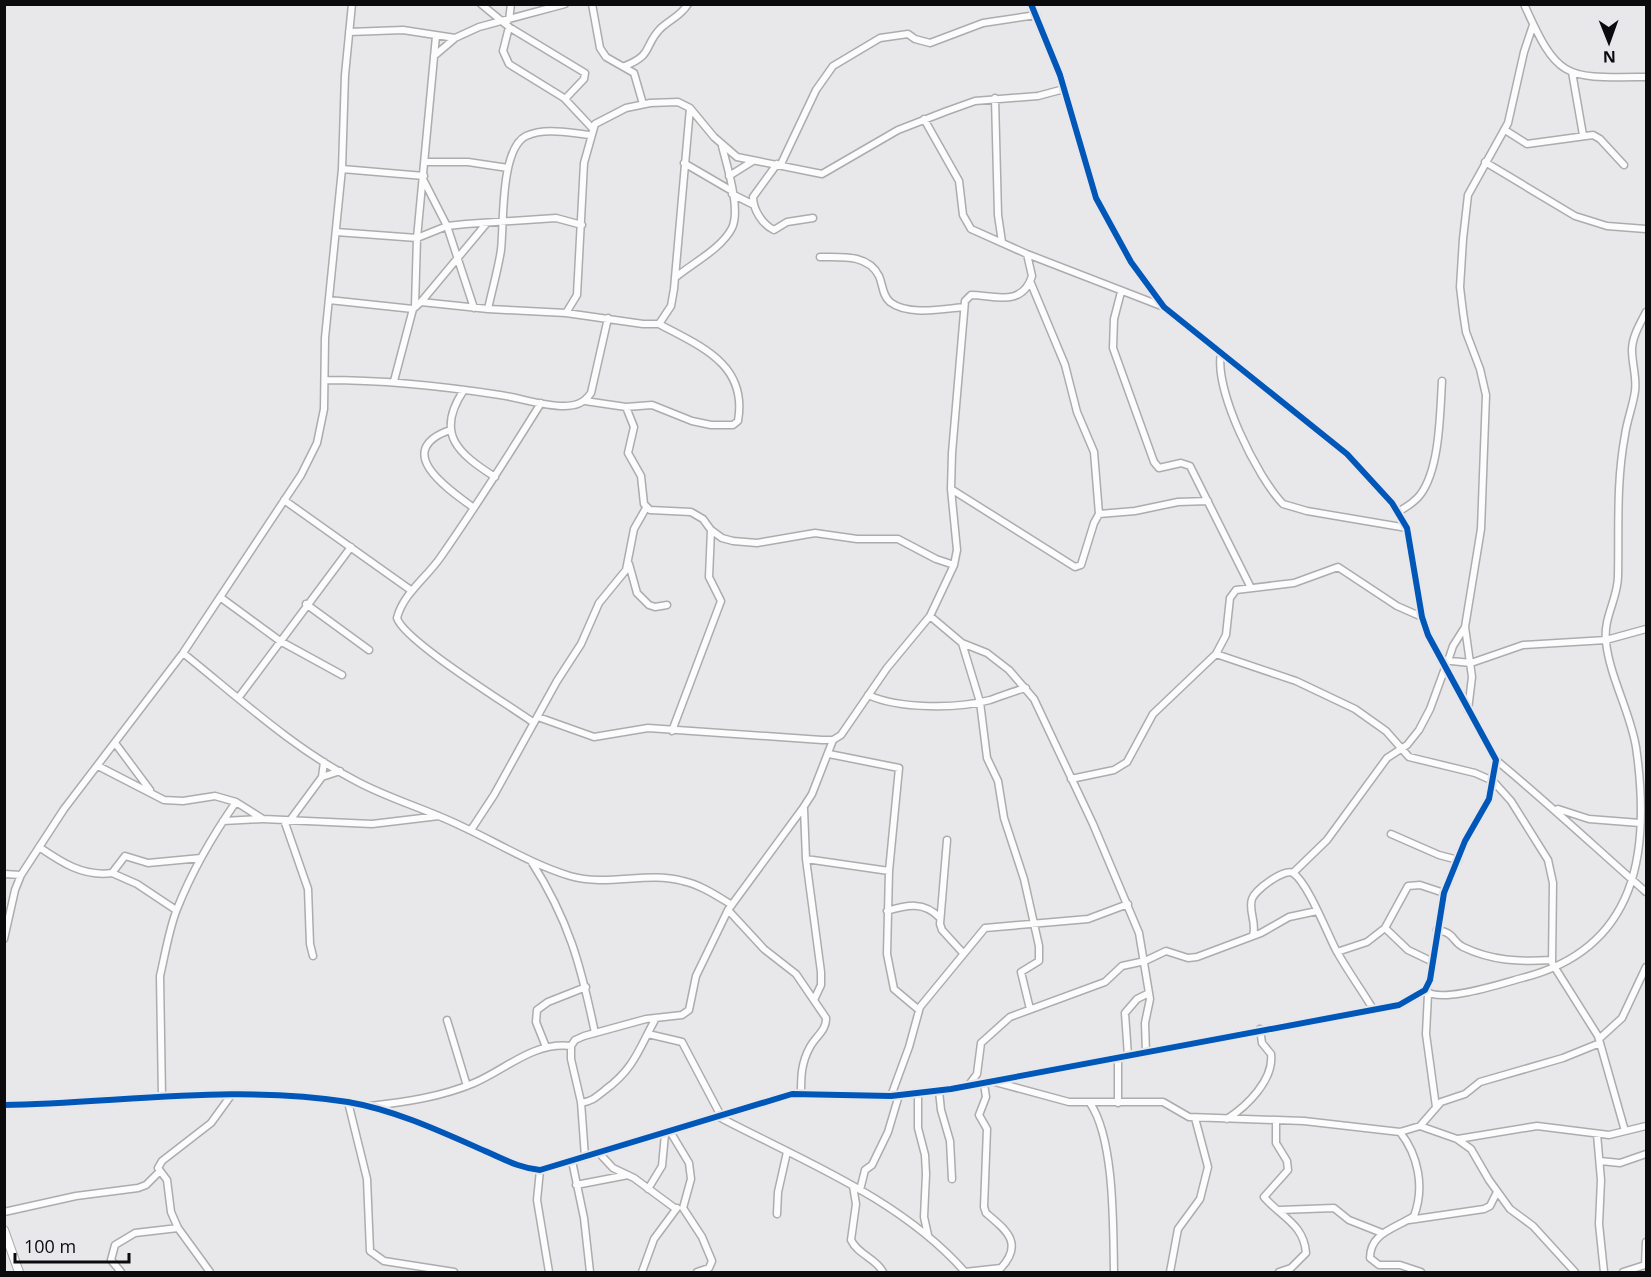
<svg xmlns="http://www.w3.org/2000/svg" width="1651" height="1277" font-family="'Open Sans',sans-serif">
<rect width="100%" height="100%" fill="#e8e8eb"/>
<g fill="none" stroke-linecap="round" stroke-linejoin="round">
<g stroke="#acacae" stroke-width="9">
<path id="minor" d="M481 4 509 27 585 73 584 79 565 99
M592 4 600 48 606 57 634 73 643 104
M1524 4C1558 81 1565 78 1646 77
M509 20 511 4
M509 27 503 51 509 64 564 98 593 129
M349 32 403 30 455 38 479 27 565 4
M434 56 454 39
M625 66C654 54 643 47 660 29 669 20 681 16 688 4
M1572 72 1583 135
M995 98 998 215 1002 242
M924 119 959 181 963 215 971 229 1027 254 1164 307
M1505 130 1527 144 1593 135 1600 139 1624 165
M425 162H468L508 168
M1485 162 1575 216 1607 226 1646 229
M684 163 732 191
M777 164 753 197C753 210 763 225 774 230L787 222 813 218
M781 164 816 90 833 66 880 38 908 34 915 39 930 43 983 23 1036 15
M342 169 424 176
M729 176 753 161
M424 181 447 226 474 308
M732 194 754 205
M336 232 417 238 447 226 466 224 556 218 582 225
M820 257C841 257 868 254 879 276 883 285 882 295 890 302 908 316 943 309 964 307
M676 277C693 263 722 248 732 228 741 209 727 166 722 146
M1030 281 1065 365 1077 412 1094 452 1099 514
M1121 292 1114 319 1113 348 1154 462 1159 468 1181 463 1190 466 1250 586
M329 300 413 309
M421 302 486 224
M415 306 417 238 436 36
M488 309C492 290 498 270 501 250 504 224 500 149 526 136 545 127 570 133 590 135
M566 313 577 295 584 163 595 124 626 108 650 103 678 102 690 108 714 137 737 157 822 174 898 130 947 111 975 101 1038 96 1064 89
M1221 353C1214 390 1257 477 1283 504L1307 511 1407 528
M325 380C384 380 442 386 500 395 521 398 542 406 564 406 576 406 584 403 591 393L608 318
M394 381 413 309 421 302 488 309 566 313 643 324H659L671 306 674 289 690 108
M464 390C434 434 459 454 495 477
M585 401 626 407 652 405 692 421 711 425H733L738 421C748 364 700 346 659 324
M626 407 634 427 628 453 641 476 644 504 650 510 691 512 703 519 711 530 722 538 733 541 757 543 815 533 857 539H898L936 559 954 565
M450 430C391 451 449 490 474 508
M951 489 1075 567 1081 565 1094 523 1099 514 1135 511 1178 502 1208 501
M284 500 412 591
M1398 512C1406 507 1414 503 1420 495 1440 469 1440 413 1442 381
M629 564 637 593 649 605 655 607 667 605
M220 597 280 641 342 675
M306 604 369 650
M930 616 962 643 987 653 1009 670 1034 699 1093 824 1139 933 1150 999 1145 1023 1146 1053
M962 643 980 702 987 758 998 781 1004 818 1024 879 1039 946V961L1021 972 1030 1009
M183 653C239 698 294 749 358 782 390 799 426 809 459 825 496 842 531 864 570 876 608 887 646 871 683 881 701 885 717 896 732 905
M1216 654 1296 681 1355 709 1386 731 1409 757 1475 773 1493 781 1511 801 1548 860 1553 883 1552 963 1598 1036 1625 1131
M1441 660 1471 663 1523 645 1606 640 1646 629
M1448 661 1453 646 1465 627
M868 695C899 709 957 709 990 700 1002 696 1014 691 1026 688
M239 697 351 547
M1468 710 1472 677 1465 627 1481 529 1486 395 1480 369 1466 332 1463 312 1460 287 1463 239 1468 195 1508 123 1524 52 1533 25
M538 717 594 737 648 728 822 740H833L841 735 887 668 930 616 954 565 957 550 951 489 952 453 965 301 971 295C993 295 1022 308 1032 276L1027 254
M534 723C509 705 404 641 397 618 403 594 426 578 440 558 475 508 508 456 541 403
M672 731 721 601 709 577 711 530
M115 743 150 790
M829 754 899 768 889 871 887 954 894 989 919 1010
M1496 760C1548 803 1596 848 1646 892
M98 766 164 800 183 801 215 796 236 802 263 819 372 824 439 816
M322 777 340 771
M1071 779 1114 770 1127 762 1153 714 1216 654 1226 635 1230 598 1236 590 1294 583 1338 567 1397 606 1422 617
M804 809 806 859 821 972V985L814 1000
M1558 809 1589 819 1640 823
M291 819 322 777 324 762
M284 820 308 889 310 944 313 956
M223 821 262 819
M471 830 494 795 557 681 581 644 599 603 626 570 634 529 646 508
M1391 834 1439 855 1458 860
M947 840 940 924 942 930 963 953
M39 847C61 862 83 877 112 873L125 856 148 863 201 858
M806 859 889 871
M531 861C569 920 581 966 595 1033
M112 873 137 884 176 910
M1293 873 1327 840 1387 758 1407 745 1419 730 1430 709 1445 668
M4 874 21 875
M728 910 764 949 796 974 826 1018C827 1030 815 1037 810 1047 801 1063 801 1077 801 1094
M887 911C907 905 924 901 940 918
M1385 928 1408 950 1433 962
M1437 930C1456 933 1451 941 1463 947 1492 961 1520 962 1551 960
M1253 935C1257 923 1248 910 1252 899 1255 890 1284 868 1293 873 1308 883 1327 933 1336 950 1347 970 1361 989 1373 1009
M4 939 15 890 21 875 64 809 183 653 301 475 317 443 324 409 325 338 342 169 345 75 352 4
M1337 952 1367 942 1385 928 1408 886 1420 885 1444 893
M1425 990C1438 1005 1503 983 1522 978 1638 949 1651 851 1636 747 1630 711 1610 678 1606 642 1603 617 1618 599 1618 576 1619 528 1616 483 1625 435 1627 420 1633 406 1635 391 1637 378 1632 364 1632 350 1632 337 1640 324 1646 312
M1428 994 1426 1034 1436 1107
M447 1020 467 1086
M648 1034 682 1042 721 1116
M1599 1039 1622 1018 1646 967
M546 1047 536 1022 537 1010 548 1002 586 987
M1128 1056 1125 1013 1137 999 1149 993
M995 1082 1069 1102H1163L1189 1117 1304 1121 1400 1132 1420 1126 1441 1102 1465 1094 1480 1082 1563 1058 1600 1043
M968 1086 977 1074 981 1043 1010 1017 1105 982 1122 966 1145 961 1166 951 1188 958 1197 957 1261 933 1289 917 1317 911
M939 1091 941 1110 950 1141 952 1179
M918 1094V1128L925 1155 926 1174 924 1217 928 1235
M891 1096 909 1047 920 1007 985 928 1088 919 1128 904
M162 1097 160 976C165 955 169 929 177 909 192 871 213 835 236 802
M348 1102 367 1179 370 1251 384 1261 454 1272
M581 1103C593 1101 596 1097 605 1090 635 1068 639 1048 656 1018
M1090 1103C1115 1140 1113 1228 1114 1272
M1118 1103V1058
M4 1105C119 1103 234 1084 348 1102 395 1110 442 1132 485 1151 504 1159 519 1168 540 1170L792 1094 891 1096 951 1089 1399 1005 1425 990 1430 980 1444 893 1465 841 1489 799 1496 760 1428 635 1422 617 1407 528 1392 503 1347 454 1164 307 1131 262 1096 198 1060 75 1031 4
M370 1106C405 1102 441 1097 474 1083 507 1069 532 1042 571 1046
M719 1117C803 1161 901 1199 965 1272
M1227 1119C1247 1106 1274 1080 1271 1054L1262 1043 1260 1029
M1276 1120V1143L1287 1161 1288 1170 1264 1197C1280 1216 1304 1224 1306 1253L1291 1268 1279 1272
M1420 1126 1457 1139 1471 1149 1489 1180 1510 1209 1533 1226 1575 1272
M1400 1132C1418 1155 1425 1187 1414 1216 1397 1228 1370 1232 1370 1258L1379 1265H1400L1421 1272
M671 1133 689 1163 691 1179 683 1208 702 1237 712 1261 709 1268 697 1272
M1597 1134 1601 1180 1599 1224 1604 1272
M1458 1139 1537 1126 1609 1135 1646 1126
M599 1153 613 1168 634 1178 676 1209
M585 1157 581 1102 571 1059V1046L575 1040 584 1036 646 1019 682 1015 689 1010 696 976 728 910 803 808 812 794 833 740
M572 1161 584 1218 590 1272
M1600 1161 1620 1163 1646 1154
M540 1170 537 1200 549 1272
M576 1185 628 1175
M853 1186 856 1204 851 1240C858 1255 876 1258 883 1272
M648 1189 662 1166 665 1134
M860 1190 865 1170 872 1165 888 1132 899 1095
M1280 1210 1334 1208 1349 1220 1382 1233
M4 1212 76 1196 138 1188 146 1185 159 1172
M777 1214 778 1192 787 1152
M1409 1220 1484 1209 1490 1206 1497 1192
M121 1272 111 1260 115 1245 135 1233 178 1228
M210 1272 178 1228 171 1212 167 1180 158 1168 162 1161 211 1123 232 1094
M642 1272 654 1239 677 1208
M965 1272 1001 1268C1024 1243 1006 1230 986 1213L984 1207 987 1129 979 1115 986 1097 984 1084
M1170 1272 1178 1229 1200 1199 1208 1167 1195 1118
M1623 1272 1645 1265 1646 1242"/>
</g>
<g stroke="#acacae" stroke-width="10">
<path id="tertiary" d="M4 1230 19 1272"/>
</g>
<use href="#minor" stroke="#fcfcfc" stroke-width="6"/>
<use href="#tertiary" stroke="#fcfcfc" stroke-width="8"/>
<g stroke="#e7e7ec" stroke-width="10">
<path id="cycleway" d="M4 1105C119 1103 234 1084 348 1102 395 1110 442 1132 485 1151 504 1159 519 1168 540 1170L792 1094 891 1096 951 1089 1399 1005 1425 990 1430 980 1444 893 1465 841 1489 799 1496 760 1428 635 1422 617 1407 528 1392 503 1347 454 1164 307 1131 262 1096 198 1060 75 1031 4"/>
</g>
<use href="#cycleway" stroke="#0057b8" stroke-width="6"/>
</g>
<rect width="1651" height="1277" fill="none" stroke="#0b0b0d" stroke-width="12"/>
<g transform="translate(1609 42) rotate(179)" stroke="#e7e7ec" stroke-width="4.5" paint-order="stroke">
<path d="M0-4.5L10 22L0 15L-10 22Z" fill="#0b0b0d"/>
<text y="-9" font-size="16" font-weight="bold" text-anchor="middle" fill="#0b0b0d">N</text>
</g>
<path d="M15 1253v9h114v-9" fill="none" stroke="#0b0b0d" stroke-width="3"/>
<text x="24" y="1253" font-size="18" fill="#0b0b0d" stroke="#e7e7ec" stroke-width="4.5" paint-order="stroke">100 m</text>
</svg>
